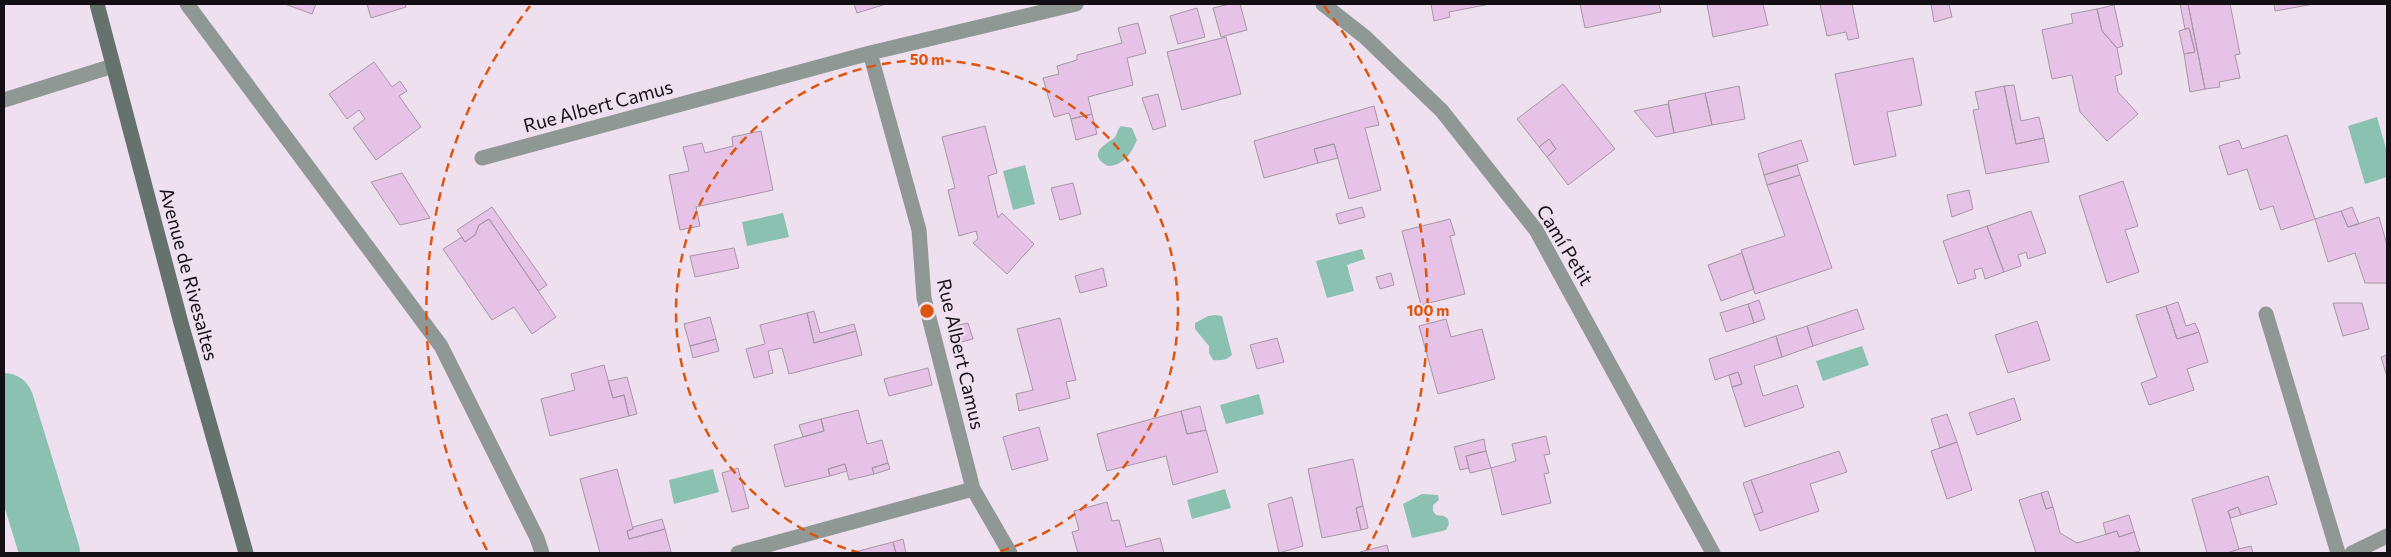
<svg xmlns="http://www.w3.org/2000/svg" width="2391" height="557" font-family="Commissioner,sans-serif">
<rect width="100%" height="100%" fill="#efe0ef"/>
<path fill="#8ac1b0" d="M2377 117 2387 152V177L2365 184 2348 126Z
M1121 126 1132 128 1137 140C1131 154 1124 165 1108 166 1083 153 1111 142 1115 137 1118 132 1117 130 1121 126Z
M1025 165 1035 204 1013 210 1003 171Z
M783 213 789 237 747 246 742 222Z
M1362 249 1365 259 1347 265 1354 291 1327 298 1316 261Z
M1215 315 1222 316 1232 355C1227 360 1219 361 1213 360L1209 353V346L1195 329V323L1208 316Z
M1862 346 1869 365 1823 381 1816 361Z
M1259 394 1264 414 1226 424 1220 405Z
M713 469 719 492 674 504 669 480Z
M1225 489 1231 508 1192 519 1187 500Z
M1422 494 1438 495 1439 500 1433 505V511L1436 515 1444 516 1448 519 1449 524 1446 530 1412 538 1403 504Z"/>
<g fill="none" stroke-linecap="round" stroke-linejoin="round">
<path stroke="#8ac1b0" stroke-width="60" d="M4 403 50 553"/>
</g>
<path fill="#e6c3e6" stroke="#a597a5" d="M285 4H316L312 14Z
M367 4H405L406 7 371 18Z
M854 4H886L857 13Z
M1230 4H1240L1247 30 1221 37 1213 8Z
M1431 4H1490L1449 12 1450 17 1434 21Z
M1580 4H1659L1661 12 1585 28Z
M1707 4H1763L1768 25 1713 37Z
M1820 4H1852L1859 38 1848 40 1846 32 1827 36Z
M1931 4H1949L1952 17 1934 22Z
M2180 4H2188L2205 89 2190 92 2184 54 2195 52 2189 28 2185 29Z
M2188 4H2230L2240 54 2235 55 2240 78 2219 82 2220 87 2205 89Z
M2274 4H2314L2275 11Z
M2114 5 2123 46 2117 48 2102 31 2097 9Z
M1197 8 1205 37 1178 44 1170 16Z
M2097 9 2102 31 2117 48 2122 74 2115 76 2118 92 2138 114 2107 141 2080 112 2072 75 2052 79 2042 30 2073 23 2071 14Z
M1138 23 1146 53 1127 58 1133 85 1088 97 1092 114 1071 119 1069 113 1054 117 1043 78 1059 74 1057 66 1077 60V55L1122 43 1118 28Z
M2189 28 2195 52 2184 54 2179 31Z
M1226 37 1241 94 1182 110 1167 52Z
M1913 58 1922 105 1887 112 1896 156 1854 165 1835 74Z
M374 62 392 87 400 81 407 91 399 96 421 127 376 160 353 128 365 119 359 110 347 119 329 94Z
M1563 84 1615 149 1568 185 1547 157 1556 149 1549 139 1539 147 1517 119Z
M2014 85 2021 121 2039 117 2044 138 2016 144 2004 86Z
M1739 86 1745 119 1712 125 1705 93Z
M2004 86 2016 144 2044 138 2049 162 1986 174 1973 110 1979 109 1975 92Z
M1705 93 1712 125 1674 133 1668 101Z
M1158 94 1166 126 1153 130 1142 98Z
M1668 104 1674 133 1656 137 1634 111Z
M1374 106 1379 125 1365 128 1381 190 1349 199 1334 144 1314 149 1318 163 1264 178 1254 141Z
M1092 114 1097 134 1076 140 1071 119Z
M985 126 997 173 988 176 998 218 1002 213 1034 244 1007 274 973 243 978 239 976 231 959 236 948 190 955 188 942 137Z
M761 131 773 190 696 207 700 226 680 230 669 175 689 171 683 147 702 143 705 153 733 146 732 137Z
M2287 135 2315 219 2281 230 2273 206 2260 210 2247 169 2228 175 2219 146 2239 140 2242 149Z
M1549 139 1556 149 1547 157 1539 147Z
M1801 140 1808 161 1764 175 1758 154Z
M1334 144 1338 158 1318 163 1314 149Z
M1797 165 1800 175 1767 185 1764 175Z
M402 173 430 218 400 225 371 182Z
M1800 175 1832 268 1755 294 1741 250 1785 236 1767 185Z
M2123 181 2138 226 2125 230 2139 272 2107 283 2079 196Z
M1073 183 1081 214 1060 220 1051 188Z
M1969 190 1973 209 1952 217 1947 195Z
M492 207 547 285 538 291 489 219 479 225 475 235 465 242 457 230Z
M1362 207 1365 217 1339 224 1336 214Z
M2352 207 2359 224 2348 227 2341 211Z
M2031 211 2046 253 2028 259 2026 252 2018 255 2021 266 2004 272 1987 226Z
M2341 211 2348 227 2379 217 2387 245V283H2365L2355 253 2328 262 2315 219Z
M489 219 556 317 532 334 514 307 492 320 443 249 462 237 465 242 475 235 479 225Z
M1450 219 1455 235 1450 236 1465 294 1421 305 1402 231Z
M1987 226 2004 272 1985 279 1982 268 1974 270 1976 278 1958 284 1943 241Z
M734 248 739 268 695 277 690 256Z
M1742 253 1754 289 1721 301 1708 265Z
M1103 268 1107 286 1080 293 1075 276Z
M1391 273 1394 285 1380 289 1376 277Z
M1759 300 1765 319 1754 323 1748 304Z
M2178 302 2186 326 2195 323 2199 332 2177 339 2166 306Z
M2333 303H2362L2369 329 2343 336Z
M1748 304 1754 323 1726 332 1720 313Z
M2166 306 2177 339 2199 332 2208 362 2187 369 2194 390 2149 405 2141 383 2157 377 2136 315Z
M1857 309 1864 329 1813 346 1807 326Z
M814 311 820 333 854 324 856 331 814 343 807 313Z
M807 313 814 343 856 331 862 355 789 374 782 348 768 351 773 373 754 378 746 349 765 344 760 325Z
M710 317 716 339 690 346 684 324Z
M1060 318 1076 380 1066 382 1070 398 1019 411 1016 394 1033 390 1017 329Z
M1446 319 1451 337 1482 329 1495 379 1438 394 1419 326Z
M2037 321 2050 360 2008 373 1995 335Z
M968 323 973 339 953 344 949 327Z
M1807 326 1813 346 1782 357 1776 336Z
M1776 336 1782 357 1754 366 1763 396 1797 385 1804 407 1745 427 1732 387 1742 384 1738 372 1715 380 1709 359Z
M1277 338 1284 362 1257 369 1250 345Z
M716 339 719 351 693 358 690 346Z
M2387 355V377L2381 357Z
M604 365 613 398 624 395 629 416 550 436 541 399 575 390 571 374Z
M928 368 932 385 889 396 884 379Z
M1738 372 1742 384 1732 387 1729 375Z
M627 377 637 414 629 416 624 395 613 398 608 381Z
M2014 398 2021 420 1977 435 1969 413Z
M1200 406 1206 430 1187 434 1181 411Z
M858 410 867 444 882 440 888 463 872 468 874 474 849 480 845 464 828 469 830 476 785 487 774 445 824 431 821 419Z
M1181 411 1187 434 1206 430 1218 472 1173 485 1166 456 1107 471 1097 434Z
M1947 414 1957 442 1940 448 1931 419Z
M821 419 824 431 803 437 799 425Z
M1039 427 1048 460 1012 470 1003 437Z
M1546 436 1550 454 1544 455 1549 473 1544 474 1551 503 1502 515 1491 468 1516 461 1512 444Z
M1484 439 1486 451 1466 456 1469 468 1460 470 1454 447Z
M1957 442 1972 490 1947 499 1931 451Z
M1486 451 1491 468 1470 473 1466 456Z
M1839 451 1847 472 1810 484 1819 511 1760 531 1754 515 1763 512 1751 480Z
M1353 459 1363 506 1356 508 1361 530 1322 538 1308 469Z
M888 463 890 469 874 474 872 468Z
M845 464 847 471 830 476 828 469Z
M738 468 749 508 732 512 722 473Z
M617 469 633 529 627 531 629 539 665 529 671 552 600 553 580 479Z
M2268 476 2277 504 2241 515 2238 507 2228 511 2239 549 2227 553H2207L2192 499Z
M1751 480 1763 512 1754 515 1743 483Z
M2048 491 2053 507 2046 509 2041 493Z
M2041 493 2046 509 2053 507 2060 533 2077 543 2117 531 2119 537 2134 532 2140 551 2132 553H2036L2019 500Z
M1292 497 1303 546 1279 553 1268 504Z
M1107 502 1112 521 1119 520 1126 547 1160 538 1164 553H1078L1072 532 1079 530 1074 511Z
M1363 506 1368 528 1361 530 1356 508Z
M2238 507 2241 515 2231 518 2228 511Z
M2129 515 2134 532 2119 537 2117 531 2106 534 2103 523Z
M662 519 665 529 629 539 627 531 633 529V527Z
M903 539 906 553H896L893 542Z
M893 542 896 553H856L855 552Z
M1387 545 1389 553H1361L1360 552Z
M2251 546 2253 553H2227L2239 549Z"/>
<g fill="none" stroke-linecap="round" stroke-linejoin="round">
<path stroke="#8f9895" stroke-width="15" d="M2266 314 2338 553"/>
<path stroke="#8f9895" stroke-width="15" d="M187 4 441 346 537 538 542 553
M1323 4 1365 37 1442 111 1536 230 1713 553
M870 53 919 230 924 298 973 489 1010 553
M4 100 113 66
M482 158 870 53 1076 4
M738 553 973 489
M2352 553 2387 536"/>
<path stroke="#65726e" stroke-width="15" d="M97 4 181 323 246 553"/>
</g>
<g fill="none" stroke="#dd550c" stroke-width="2.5" stroke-dasharray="9 6">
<path d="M860 553A251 251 0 1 1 994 553"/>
<path d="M487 550A501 501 0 0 1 530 6M1324 6A501 501 0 0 1 1367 550"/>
</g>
<g text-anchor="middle" stroke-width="4" stroke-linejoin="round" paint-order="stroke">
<g font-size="19" fill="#140f14" stroke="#efe0ef">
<text transform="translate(598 106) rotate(-15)" y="7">Rue Albert Camus</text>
<text transform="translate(1565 245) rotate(59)" y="7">Camí Petit</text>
<text transform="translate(189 274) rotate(75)" y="7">Avenue de Rivesaltes</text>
<text transform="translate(961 354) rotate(77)" y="7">Rue Albert Camus</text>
</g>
</g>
<circle cx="927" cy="311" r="8" fill="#dd550c" stroke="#efe0ef" stroke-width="2.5"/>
<g font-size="15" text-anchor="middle" font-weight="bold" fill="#dd550c" stroke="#efe0ef" stroke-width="4" stroke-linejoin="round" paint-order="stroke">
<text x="927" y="65">50 m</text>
<text x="1428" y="316">100 m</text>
</g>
<rect width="2391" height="557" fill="none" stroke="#140f14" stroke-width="10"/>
</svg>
